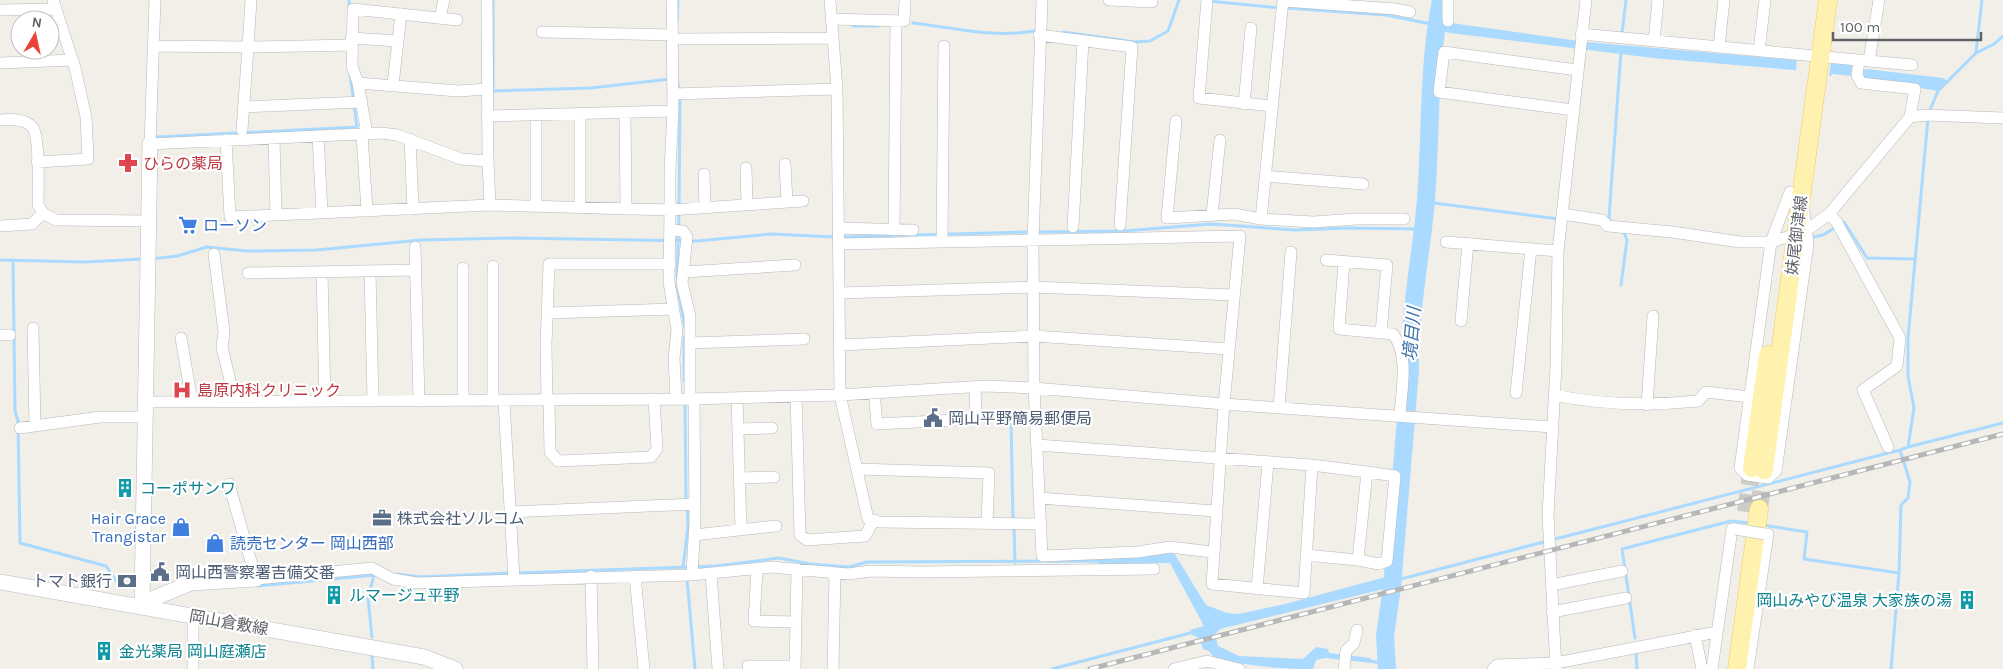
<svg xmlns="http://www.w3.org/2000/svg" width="2003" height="669" font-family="Karla,'Noto Sans JP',sans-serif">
<rect width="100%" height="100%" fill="#f1efe8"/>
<path fill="#aadaff" d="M1437 21 1586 42 1852 65 1855 72 1866 69 1943 78 1948 81 1938 91 1892 83 1878 85 1854 74 1852 76 1832 74 1831 76 1794 70 1653 58 1450 33 1436 30Z
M1174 553 1206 605 1227 613 1239 614 1285 604 1393 575 1392 587 1220 629 1215 634 1218 646 1239 656 1303 659 1316 647 1328 649 1329 653 1370 658 1372 663 1325 658 1316 660 1313 669C1280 669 1246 666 1214 658L1209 651 1203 649 1199 638 1192 635 1190 630 1204 626 1170 563 1099 564V559L1137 557Z"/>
<path fill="#f1efe8" d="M1797 59 1831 62 1829 77 1796 72Z"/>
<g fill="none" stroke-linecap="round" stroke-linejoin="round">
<path stroke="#aadaff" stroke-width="3" d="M493 0V91L591 88 670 79
M1209 1 1280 8
M1286 8 1386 15 1441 26
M349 9V0
M677 22 678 0
M913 23C954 28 993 38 1034 31
M853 26H878
M1063 32 1135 42 1150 41 1168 31 1179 0
M1622 33 1626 0
M1976 52 1982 0
M678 83 680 104 679 207
M1929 112 1938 91 1976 53 1994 44 2003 36
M157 137 357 127 350 74
M1426 202 1559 219
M1611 222 1609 217 1621 51
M1841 224 1844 222 1867 258 1914 259
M1036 232 1124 231 1211 224 1295 230 1348 228 1422 229
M841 237 1030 232
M1813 237 1823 235 1836 227
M151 259 177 256 207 247 247 251 317 250 421 240 515 238 697 241 771 234 835 237
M0 260 86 262 143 259
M13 260 15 411 18 421 20 543 106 566 119 585
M677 277 679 213
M677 283 685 328
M1621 285 1627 240 1623 230
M684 337V381
M685 402 686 501
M1011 421 1013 521
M1908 447 2003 423
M1762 525 1807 532 1804 559 1899 573
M1014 527 1015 563
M683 568 688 526 687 507
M517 573 716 566 779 558 810 564 849 567 867 562 1101 561
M397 574 420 577 511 573
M687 578 695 669
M1389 582 1900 450
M257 586 376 575
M372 637 368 598 374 575
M1635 638 1622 549 1731 521 1750 523
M1636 651 1637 669
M372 656 373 669
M1370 661 1386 664
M1052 669 1194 632
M1891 669 1899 573 1901 505 1908 498 1910 482 1900 450 1908 447 1914 408 1908 376V338L1928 118"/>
<path stroke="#aadaff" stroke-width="18" d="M1387 669 1385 636 1392 587 1410 370C1409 313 1421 257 1426 200 1431 134 1428 65 1441 0"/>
<path stroke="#ccccc8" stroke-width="18" stroke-dasharray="18 9" stroke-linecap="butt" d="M1759 509 1764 470
M1746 512 1752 468"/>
<g stroke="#b5b8bc" stroke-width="12">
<path id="street" d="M155 0 150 144 382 133 397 135 461 159 488 161
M487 0 488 161 490 205
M672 0 673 111
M830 0 837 89 840 395 868 519 879 522 1040 524
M1042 0 1033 239 1034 388 1042 556 1138 552 1170 547 1212 552
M1109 0 1152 2
M1207 0 1199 98 1272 106
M1283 1 1395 9 1410 12
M0 10 55 9
M440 18 444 0
M832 19 904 21 905 0
M1448 21V0
M542 32 673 35
M1581 34 1912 65
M1039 35 1132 47 1120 225
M351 38 398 41
M681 39 833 38
M1654 41 1658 0
M153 46 248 47 251 0
M1719 47 1724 0
M1759 51 1765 0
M1869 61 1879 0
M0 63 73 60
M358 83 458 91 488 89
M393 85 401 14
M673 94 837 89
M1244 104 1251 28
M244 107 362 102
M1573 110 1439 92 1444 52 1577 70
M625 112 626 209
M1910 117 1926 115 2003 118
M0 120C10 119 26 118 33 128 40 139 38 189 38 205L44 214 56 220 148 221
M1176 121 1167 218 1234 214 1261 219 1313 222 1356 219H1404
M242 130 248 47 352 45
M362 134 367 211
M367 134 358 83 352 66 353 9 457 20
M318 136 322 213
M274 138 276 215
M410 139 413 209
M226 140 230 217 490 205 670 210V170L673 111 487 116
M37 162 88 159 86 117 75 68 53 0
M785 164 787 202
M746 168 747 204
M704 174 705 207
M1265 176 1363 184
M1790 192 1771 242 1740 468 1747 475 1768 478 1776 471 1808 244 1804 212
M536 206V115
M580 208V113
M1212 214 1220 140
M1562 214 1602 220 1608 226 1672 232 1740 242H1771L1806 231 1829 214 1910 117 1915 89 1861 83 1857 75 1859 61
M1829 214 1836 221 1900 338 1897 366 1863 390 1888 447
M1261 219 1283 0
M0 226 32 224 43 213
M1073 227 1083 41
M839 228 913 230
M670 230 683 231 687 237 682 283 690 316V399
M894 230 896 21
M942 241 944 46
M1446 242 1558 251
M839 244 1240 236 1224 404 1212 584 1304 593 1312 465
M415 247 419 401
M214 254 224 332 222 347 235 401
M1326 260 1387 265 1381 333
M1344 262 1339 329 1393 334C1410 356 1401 391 1400 416
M493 266V401
M370 271 373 401
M322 272 325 401
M684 272 795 265
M248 273 416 270
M840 293 1033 287 1234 295
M547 313 674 309
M1461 321 1468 243
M33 328 35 426
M0 335H10
M181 338 192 401
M690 343 804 339
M840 345 1034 336 1229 349
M874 392 877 424 976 419 975 387
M1516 393 1531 249
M1554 395C1602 405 1649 406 1698 401L1706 392 1750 397
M796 396 800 535 807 540 865 536 874 520
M737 398 741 530
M676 399 674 358 677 330 669 282 670 210 803 201
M463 401V268
M504 401 514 579
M547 401 546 345 549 264H670
M549 401 550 452 558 461 651 457 657 449 654 399
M145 402 690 399 840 395 985 386 1034 388 1224 404 1552 427
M1647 405 1653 316
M1279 408 1291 252
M20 428 100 417H145
M738 429 772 428
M1037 445 1312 465 1367 472 1358 560 1306 555
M857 469 989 473 987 523
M740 478 774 477
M229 484 256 579 372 568 393 579 417 583 692 575 771 567 848 574 871 571 920 572 1154 569
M1039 498 1215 511
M510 512 695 504
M694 535 776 526
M1358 560 1379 564 1387 561 1395 476 1367 472
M757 569 754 621 796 622
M711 574 718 669
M692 575 695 520 694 399
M591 576 593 669
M635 576 644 669
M1551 585 1622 571
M1257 589 1268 463
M1552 612 1626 598
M1695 635 1702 669
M748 666H795
M193 669V616
M795 669 797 569
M833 669 835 573
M1174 669 1207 661 1239 669
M1344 669 1346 651 1354 643 1357 630
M1493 669 1497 665 1556 663 1717 632
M1556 669 1548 515 1556 366 1558 251 1586 0
M1712 669 1732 529H1735
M1748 669 1768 534H1765"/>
</g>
<g stroke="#b6babf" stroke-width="16">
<path id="secondary" d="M150 144 142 603 191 583 256 579
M0 582 424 657 455 669"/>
</g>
<g stroke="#f2c960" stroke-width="19">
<path id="primary" d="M1752 468 1768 355
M1764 470 1828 0
M1737 669 1759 509"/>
</g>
<use href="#street" stroke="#fff" stroke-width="11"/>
<use href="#secondary" stroke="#fff" stroke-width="15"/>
<use href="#primary" stroke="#fff2af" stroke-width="18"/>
<g stroke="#b6b7b8" stroke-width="5">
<path id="rail" d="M1090 669 2003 434"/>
</g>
<use href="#rail" stroke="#fff" stroke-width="3" stroke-dasharray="9" stroke-linecap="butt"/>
<g stroke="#b5b8bc" stroke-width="12" stroke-linecap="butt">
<path id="street-bridge" d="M1735 529 1765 534"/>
</g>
<use href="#street-bridge" stroke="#fff" stroke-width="11"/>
</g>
<defs>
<g id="pharmacy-bare" transform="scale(1.5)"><path d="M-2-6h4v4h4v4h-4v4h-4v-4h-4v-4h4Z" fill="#e0444e" stroke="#fff" stroke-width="2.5" paint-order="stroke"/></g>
<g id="supermarket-bare" transform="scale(1.5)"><path d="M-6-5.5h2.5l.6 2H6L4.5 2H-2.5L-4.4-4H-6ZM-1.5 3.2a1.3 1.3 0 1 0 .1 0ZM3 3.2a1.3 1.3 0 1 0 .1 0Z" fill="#3f7fe0" stroke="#fff" stroke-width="2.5" paint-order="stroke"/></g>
<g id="hospital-bare" transform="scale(1.5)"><path d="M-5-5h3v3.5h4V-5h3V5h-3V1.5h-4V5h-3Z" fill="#e0444e" stroke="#fff" stroke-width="2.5" paint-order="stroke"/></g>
<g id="civic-bare" transform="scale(1.5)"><path d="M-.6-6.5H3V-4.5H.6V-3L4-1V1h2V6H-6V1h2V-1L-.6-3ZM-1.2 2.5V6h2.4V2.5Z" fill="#5c6f8a" stroke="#fff" stroke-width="2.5" paint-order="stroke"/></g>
<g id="building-bare" transform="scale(1.5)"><path d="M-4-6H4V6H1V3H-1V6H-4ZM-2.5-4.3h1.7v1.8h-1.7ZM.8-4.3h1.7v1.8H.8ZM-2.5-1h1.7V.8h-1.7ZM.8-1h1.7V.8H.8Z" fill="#0f9aa8" stroke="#fff" stroke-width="2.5" paint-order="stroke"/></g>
<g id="office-bare" transform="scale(1.5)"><path d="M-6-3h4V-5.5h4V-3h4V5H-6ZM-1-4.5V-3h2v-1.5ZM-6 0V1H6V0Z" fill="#5c6f8a" stroke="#fff" stroke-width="2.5" paint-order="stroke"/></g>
<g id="shop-bare" transform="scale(1.5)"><path d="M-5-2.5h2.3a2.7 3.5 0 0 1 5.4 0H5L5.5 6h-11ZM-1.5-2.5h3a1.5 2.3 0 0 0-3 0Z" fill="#3f7fe0" stroke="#fff" stroke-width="2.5" paint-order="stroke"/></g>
<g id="bank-bare" transform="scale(1.5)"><path d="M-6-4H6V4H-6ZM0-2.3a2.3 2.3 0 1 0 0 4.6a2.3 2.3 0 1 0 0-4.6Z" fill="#5c6f8a" stroke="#fff" stroke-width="2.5" paint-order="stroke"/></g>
</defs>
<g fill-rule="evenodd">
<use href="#pharmacy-bare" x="128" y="163"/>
<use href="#supermarket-bare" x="188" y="225"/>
<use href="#hospital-bare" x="182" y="390"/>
<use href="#civic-bare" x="933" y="418"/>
<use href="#building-bare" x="125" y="488"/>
<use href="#office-bare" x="382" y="518"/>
<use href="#shop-bare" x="181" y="527"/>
<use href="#shop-bare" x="215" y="543"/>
<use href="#civic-bare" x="160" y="572"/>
<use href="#bank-bare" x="127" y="581"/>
<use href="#building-bare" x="334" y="595"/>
<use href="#building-bare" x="1967" y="600"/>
<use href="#building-bare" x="104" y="651"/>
</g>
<g text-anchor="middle" stroke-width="4.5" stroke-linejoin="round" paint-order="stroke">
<g font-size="16" fill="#be3a42" stroke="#fff" text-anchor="start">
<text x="143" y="169">ひらの薬局</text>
<text x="197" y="396">島原内科クリニック</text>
</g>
<g font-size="16" fill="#366cbe" stroke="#fff" text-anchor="start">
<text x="203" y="231">ローソン</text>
<text x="166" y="524" text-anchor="end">Hair Grace<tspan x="166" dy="18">Trangistar</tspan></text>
<text x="230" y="549">読売センター 岡山西部</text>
</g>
<g font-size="16" fill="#5f6368" stroke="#fff">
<text transform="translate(1796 235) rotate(-83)" y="6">妹尾御津線</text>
<text transform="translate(229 622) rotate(10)" y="6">岡山倉敷線</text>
</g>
<g font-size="16" fill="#4e5e75" stroke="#fff" text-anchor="start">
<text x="948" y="424">岡山平野簡易郵便局</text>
<text x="397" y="524">株式会社ソルコム</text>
<text x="175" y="578">岡山西警察署吉備交番</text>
<text x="112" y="587" text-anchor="end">トマト銀行</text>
</g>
<g font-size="16" fill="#0d838f" stroke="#fff" text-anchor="start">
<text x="140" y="494">コーポサンワ</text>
<text x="349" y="601">ルマージュ平野</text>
<text x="1952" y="606" text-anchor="end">岡山みやび温泉 大家族の湯</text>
<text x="119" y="657">金光薬局 岡山庭瀬店</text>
</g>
<g font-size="18" font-style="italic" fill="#4174aa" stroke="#fff">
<text transform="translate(1412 334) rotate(-85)" y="6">境目川</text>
</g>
</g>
<g transform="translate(35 35) rotate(9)"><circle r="24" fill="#ffffff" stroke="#bfc1c3"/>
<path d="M0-4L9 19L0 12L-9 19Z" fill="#ea4335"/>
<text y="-8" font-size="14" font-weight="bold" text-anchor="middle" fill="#5f6368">N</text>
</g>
<path d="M1833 32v8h148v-8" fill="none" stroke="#5f6368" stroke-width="2.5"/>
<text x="1840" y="32" font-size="15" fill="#5f6368" stroke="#ffffff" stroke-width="4" paint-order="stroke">100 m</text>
</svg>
